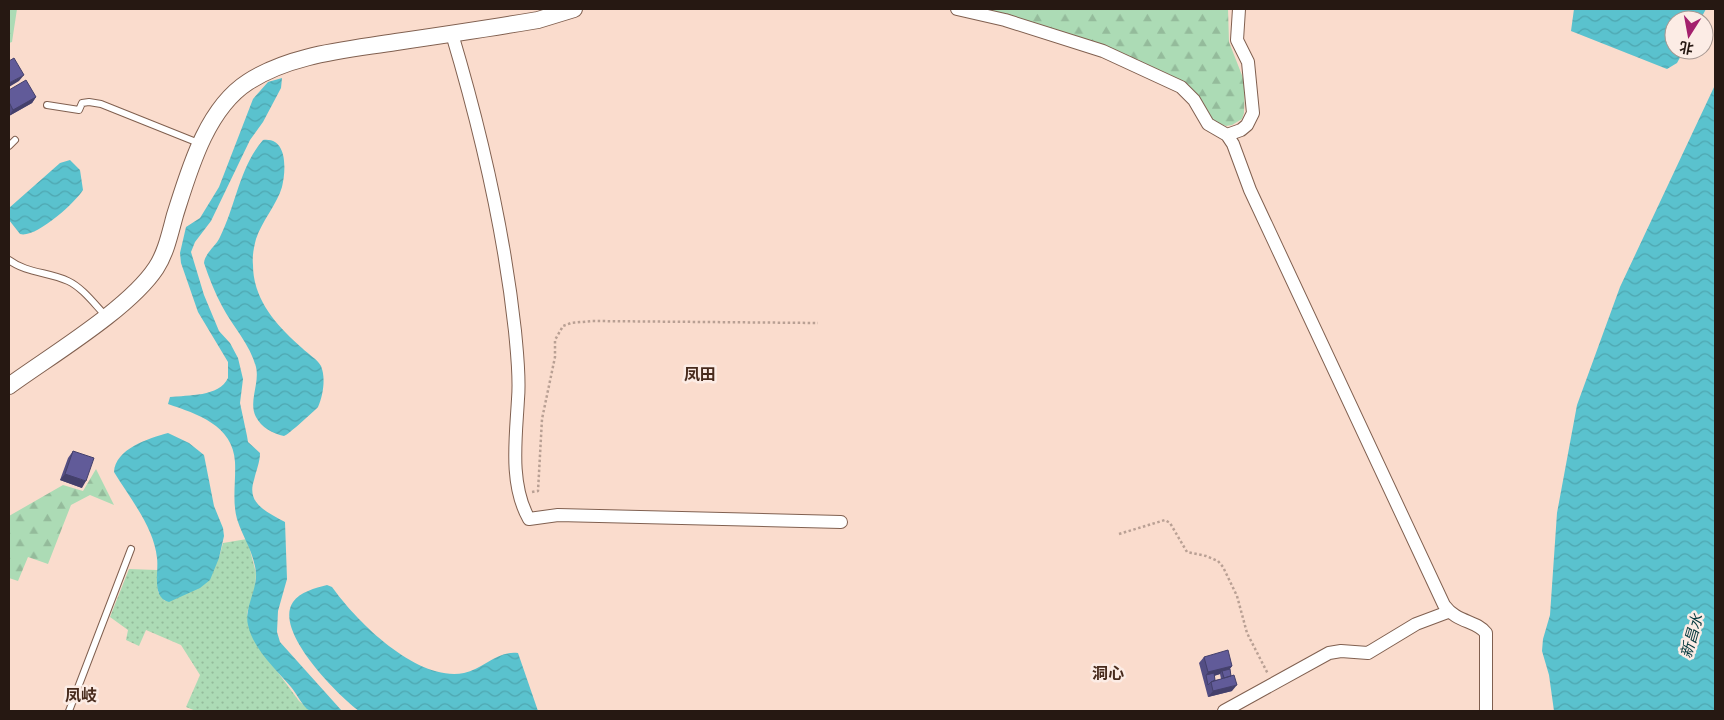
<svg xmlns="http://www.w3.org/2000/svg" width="1724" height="720" font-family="'Varela Round','Noto Sans SC',sans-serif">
<defs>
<pattern id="grass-dots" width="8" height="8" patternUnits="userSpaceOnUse" patternTransform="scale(1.25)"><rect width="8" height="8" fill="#acdbb5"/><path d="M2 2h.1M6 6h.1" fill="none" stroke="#94bb9b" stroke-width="1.8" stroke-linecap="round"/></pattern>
<pattern id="forest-firs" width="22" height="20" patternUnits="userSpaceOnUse" patternTransform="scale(1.25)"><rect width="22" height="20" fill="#acdbb5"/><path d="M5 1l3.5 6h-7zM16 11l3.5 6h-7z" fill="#94bb9b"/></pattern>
<pattern id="water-waves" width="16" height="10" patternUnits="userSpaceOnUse" patternTransform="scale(1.25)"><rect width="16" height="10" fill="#5ac2ce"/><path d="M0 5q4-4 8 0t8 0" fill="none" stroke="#4ea6b0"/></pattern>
</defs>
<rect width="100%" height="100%" fill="#fadccd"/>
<path fill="url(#grass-dots)" d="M247 539 256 573 255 591 247 613 257 644 299 701 311 711H196L186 707 200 675 181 645 146 630 139 646 126 640 128 630 110 617 129 569 157 570 158 592 165 601 219 558 223 543Z"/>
<path fill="url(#forest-firs)" d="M9 9H17L12 42 9 43Z
M968 9H1228L1229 42 1245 83 1244 113 1242 119 1232 125 1226 126 1211 120 1190 89 1171 75 1045 27Z
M96 469 114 505 90 495 71 505 48 564 28 557 18 581 9 578V516L63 485 83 491Z"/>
<path fill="url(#water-waves)" d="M1574 9H1706L1700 20H1674V50H1684L1677 63 1667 69 1571 31Z
M282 78 281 88 263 122 250 140 211 221 195 242 191 252 204 295 219 331 230 343 238 358 243 379 240 403 247 436 248 442 260 453C260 462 256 471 254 480 246 504 267 512 285 522L287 579 278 611 277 632 280 642 342 711H311L307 709C300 702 297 694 291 687 276 669 253 649 248 625 244 608 257 591 256 573 254 552 243 538 237 519 232 501 236 481 235 462 233 425 197 414 168 404L170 397C188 395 219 397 228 378V362L198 312 181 263 180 253 186 227 200 218 219 187 253 99 268 82Z
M1715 85V711H1554L1549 675 1542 651 1543 639 1550 615 1557 513 1577 405 1620 287Z
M263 140C288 137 286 170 282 187 277 204 262 221 256 239 254 247 252 256 253 265 253 300 277 326 302 348 308 354 317 359 321 366 326 378 323 396 318 407 313 412 288 435 284 436 273 434 261 427 256 417 248 402 260 383 256 367 250 344 233 327 222 306 215 293 209 278 204 263 205 253 216 246 220 237 236 205 239 168 263 140Z
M70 160 80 170 83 190C75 203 35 239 20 234L9 220V208L60 163Z
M168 433 189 443 204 455 214 506 223 528 224 536 219 558 210 580 200 588 169 602C151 598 159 571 157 558 154 527 129 497 114 472 115 449 149 438 168 433Z
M327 585 332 587C357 622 417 682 464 673 483 669 498 650 518 653L538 711H359C338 695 273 631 293 602 300 592 315 588 327 585Z"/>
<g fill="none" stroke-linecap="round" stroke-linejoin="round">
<g stroke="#806050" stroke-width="8">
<path id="service" d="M47 105 79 110 82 103 89 102 101 104 201 144
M9 146 15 140
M9 260C26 273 49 272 68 281 83 288 95 305 106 316
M69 711 131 549"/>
</g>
<g stroke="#806050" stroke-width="14">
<path id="minor" d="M957 9 1005 20 1103 51 1181 87 1194 100 1208 124 1227 135 1233 144 1250 190 1444 605C1457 623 1476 620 1486 633V711
M452 34C481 131 504 230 515 331 517 353 520 377 518 399 516 437 509 484 529 519L558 515 841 522
M1227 135 1241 130 1247 125 1253 113 1248 62 1237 40 1239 9
M1224 711 1329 653 1341 651 1368 653 1416 624 1448 612"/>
</g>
<g stroke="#806050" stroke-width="18">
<path id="tertiary" d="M9 386C50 356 129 309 156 268 166 253 170 233 175 215 189 171 206 109 248 82 291 54 347 50 396 42 444 35 491 28 538 20L574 9"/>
</g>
<path stroke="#b9a094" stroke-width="2.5" stroke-dasharray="2.5 2.5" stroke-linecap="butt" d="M532 492 538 491 542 419 555 357V340L563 326 571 323 592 321 818 323
M1119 534 1165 520 1170 523 1187 552 1206 556 1218 561 1223 567 1237 596 1247 633 1268 674"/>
<use href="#service" stroke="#fff" stroke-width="6"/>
<use href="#minor" stroke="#fff" stroke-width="12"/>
<use href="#tertiary" stroke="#fff" stroke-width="16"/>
</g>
<path fill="#534e84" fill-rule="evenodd" d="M9 90 36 97 32 103 9 116Z
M73 451 82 488 60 480 68 458Z
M1204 657 1232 666 1230 669 1232 691 1208 697 1199 663ZM1220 674 1221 679 1215 680 1214 676Z"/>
<path fill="#44406b" d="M24 75 19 81 9 87V83Z
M36 97 32 103 9 116 13 110Z
M65 474 86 481 82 488 60 480Z
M1232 666 1227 672 1222 671 1220 674 1207 678 1206 675 1208 672Z
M1237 685 1232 691 1208 697 1213 691Z"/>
<path fill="#615b99" stroke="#44406b" d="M14 58 24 75 9 83V61Z
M26 80 36 97 13 110 9 102V90Z
M73 451 94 458 86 481 65 474Z
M1228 650 1232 666 1208 672 1204 657Z
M1230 669 1231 676 1224 678 1222 671Z
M1214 673 1215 680 1211 682 1208 685 1206 675Z
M1234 675 1237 685 1213 691 1211 682Z"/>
<g text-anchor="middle" stroke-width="5" stroke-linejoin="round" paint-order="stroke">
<g font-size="15" font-style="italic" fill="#06393e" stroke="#fcece5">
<text transform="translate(1692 636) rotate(-74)" y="5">新昌水</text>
</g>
<g font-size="16" font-weight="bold" fill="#472a1c" stroke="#fcece5">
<text x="700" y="380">凤田</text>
<text x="1108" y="679">洞心</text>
<text x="81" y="701">凤岐</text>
</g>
</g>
<rect width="1724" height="720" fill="none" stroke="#261812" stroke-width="20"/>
<g transform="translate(1689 35) rotate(191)"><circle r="24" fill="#fcece5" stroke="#a69791"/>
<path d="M0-4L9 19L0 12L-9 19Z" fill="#a4206d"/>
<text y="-8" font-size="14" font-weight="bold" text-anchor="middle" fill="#261812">北</text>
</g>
</svg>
